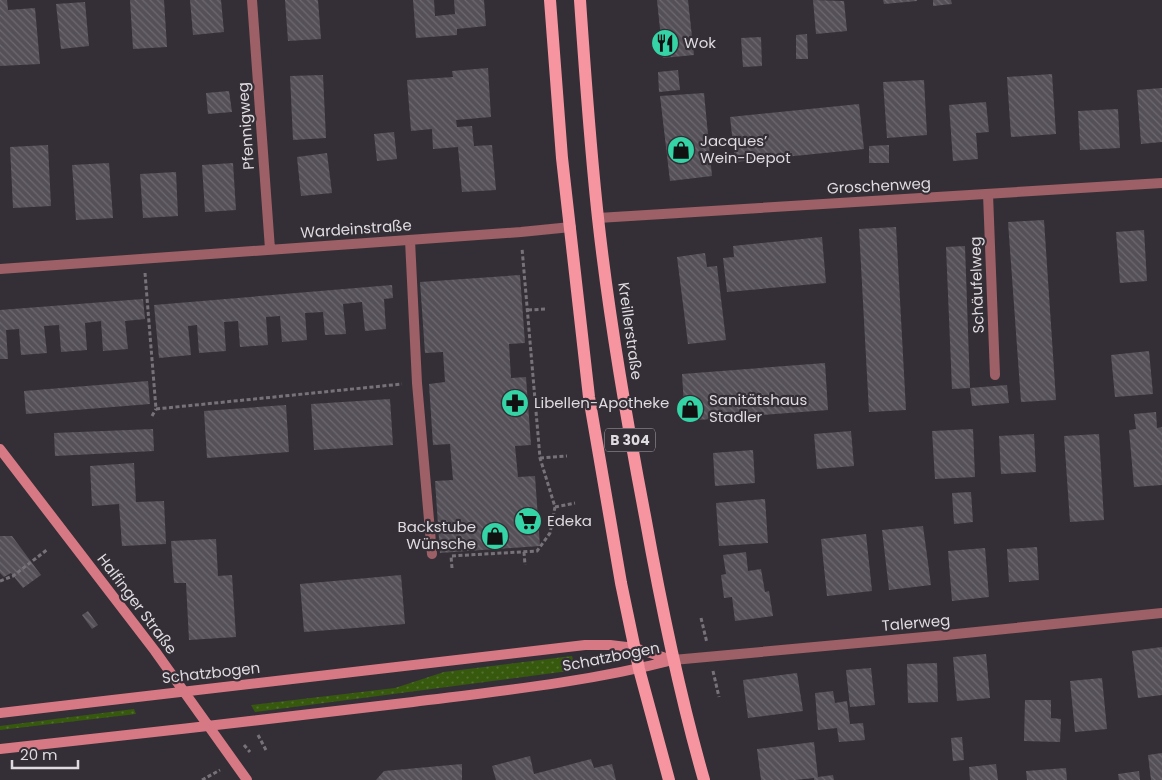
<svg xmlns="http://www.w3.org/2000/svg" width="1162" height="780" font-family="Poppins,sans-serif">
<defs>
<pattern id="grass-dots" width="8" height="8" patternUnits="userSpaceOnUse" patternTransform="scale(1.25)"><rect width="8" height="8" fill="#36590e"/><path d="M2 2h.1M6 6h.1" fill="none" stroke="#537031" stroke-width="1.8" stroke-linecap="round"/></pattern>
<pattern id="building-back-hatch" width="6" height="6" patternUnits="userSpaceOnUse" patternTransform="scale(1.25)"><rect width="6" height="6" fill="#555058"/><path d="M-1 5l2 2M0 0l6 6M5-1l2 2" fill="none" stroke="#6d6970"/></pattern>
</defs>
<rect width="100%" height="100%" fill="#342f36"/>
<path fill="url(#grass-dots)" d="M572 656 576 670 255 712 251 705 395 688 444 672Z
M134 709 136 714 0 730V726Z"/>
<path fill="url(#building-back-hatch)" d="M0 0H7L8 10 35 8 40 64 0 66Z
M130 0H164L167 47 133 49Z
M190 0H221L224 32 193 35Z
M285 0H318L321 39 288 41Z
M413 0H434L435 16 455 14 454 0H484L486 26 457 29V35L416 38Z
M657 0H688L694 55 663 58Z
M813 0 844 1 847 31 816 34Z
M883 0H917V1L884 4Z
M933 0H951L952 4 933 6Z
M85 2 89 46 61 49 56 4Z
M807 34 808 59H796V35Z
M761 37 762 66 743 67 741 38Z
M488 68 491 117 456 120 457 127 472 126 474 146 492 145 496 190 462 192 458 147 433 149 432 129 411 131 407 80 453 77 452 71Z
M678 70 680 90 659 92 658 72Z
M1052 74 1056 134 1011 137 1007 77Z
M323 75 326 138 293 140 290 76Z
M924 80 927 135 887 138 883 82Z
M1162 88V142L1141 144 1137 90Z
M229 91 232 112 208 114 206 93Z
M704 93 712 176 670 181 660 96Z
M986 102 989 132 976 133 978 159 953 161 949 105Z
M859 104 864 149 735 162 730 117Z
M1118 109 1120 148 1080 150 1078 111Z
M394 132 397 159 377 161 374 134Z
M48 145 51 206 13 208 10 147Z
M889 145V163H869V146Z
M327 153 332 193 301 196 297 157Z
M109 163 113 218 76 220 72 165Z
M233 163 236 210 205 212 202 165Z
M176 172 178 216 143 218 140 174Z
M1044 220 1056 400 1021 402 1008 222Z
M896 227 906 410 869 412 859 229Z
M1144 230 1147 281 1120 283 1116 232Z
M822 237 826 283 727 292 723 258 734 257 733 246Z
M965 246 970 388 952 389 946 247Z
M705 253 707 267 717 266 726 340 688 344 677 257Z
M520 275 525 343 509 344 511 378 526 377 531 445 515 446 518 477 535 476 540 546 440 553 435 481 453 480 450 444 433 445 429 384 445 382 443 352 425 353 420 282Z
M392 285 393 298 384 299 386 329 365 331 362 302 343 304 346 334 325 335 323 312 305 313 307 340 282 342 280 316 266 317 268 345 240 347 238 321 224 322 226 351 199 353 197 325 188 326 191 355 159 358 154 305Z
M143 299 145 319 125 321 128 349 103 351 101 321 85 323 87 350 61 352 59 325 44 326 47 353 21 355 19 329 6 330 8 359H0V310Z
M1149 351 1153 394 1115 397 1111 355Z
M825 363 828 410 685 421 682 374Z
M148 381 150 404 26 414 24 391Z
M1007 385 1009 403 972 406 970 388Z
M390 399 393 445 314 450 311 404Z
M286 405 289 452 207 458 204 411Z
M1156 412 1157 428 1162 427V485L1134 487 1129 430 1136 429 1134 414Z
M153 429 154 451 55 456 54 433Z
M973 429 975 477 935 479 932 431Z
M851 431 854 466 817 469 814 434Z
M1034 434 1036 472 1001 474 999 436Z
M1099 434 1104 520 1070 522 1064 436Z
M753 450 755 483 715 486 713 453Z
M134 463 136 502 164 501 166 544 122 546 119 504 92 506 90 466Z
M971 492 973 522 954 524 952 493Z
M765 499 768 543 719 546 716 503Z
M923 526 931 585 889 590 882 530Z
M866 534 872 591 827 596 821 539Z
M0 536H12L41 575 23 588 11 573 4 577 0 573Z
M216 539 218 576 232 575 236 637 189 640 186 583H174L171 541Z
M1037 547 1039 580 1009 582 1007 549Z
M985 548 989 597 952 601 948 551Z
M746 552 748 571 761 569 765 592 769 591 773 616 735 621 732 597 724 598 721 575 726 574 723 555Z
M401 575 405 624 304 632 300 584Z
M88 611 98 625 92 629 82 615Z
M1162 647V695L1138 698 1132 651Z
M986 654 990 698 957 701 953 657Z
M937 663 938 702 908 703 907 664Z
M871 668 875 705 850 707 846 670Z
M797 673 803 711 748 718 743 680Z
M1102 678 1107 729 1075 732 1070 681Z
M833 691 835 703 847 701 850 724 863 723 865 740 839 742 837 728 818 730 815 693Z
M1025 700H1051V718L1061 719 1060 742 1024 741Z
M962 737 964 760 953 761 951 738Z
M814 742 818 777 833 775 834 780H814V778L795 780H761L757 749Z
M1162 753V780H1151L1148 755Z
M530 756 534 774 591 759 594 768 612 764 616 780H496L492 766Z
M462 764V780H376L384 771Z
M996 764 998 780H970L969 767Z
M1066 768 1067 780H1027L1026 771Z
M1139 771 1140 780H1119L1118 774Z"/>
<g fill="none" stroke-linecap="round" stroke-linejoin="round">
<path stroke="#777279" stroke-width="3" stroke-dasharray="4 2.5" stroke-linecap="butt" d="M145 273 156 409 402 384
M528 310 546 309
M536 408 559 407
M152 416 156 409
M540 458 567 456
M555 507 575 503
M524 552 525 565
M452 568 451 556 537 551 550 533 555 507 540 458 522 248
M0 581 13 576 48 549
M701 618 707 643
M713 671 719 697
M258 735 267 752
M244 745 250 752
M202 780 220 770"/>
<path stroke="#9c6066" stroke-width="10" d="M988 194 995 375
M410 240 417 383 432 554"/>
<path stroke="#9c6066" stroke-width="10" d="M252 0 270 249
M598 218 1162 183
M0 269 521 232 571 227
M673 660 946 635 1162 613"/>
<path stroke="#d77984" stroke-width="10" d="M0 449 155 651 247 780
M0 713 585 645H610L635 648 672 660
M0 749C138 734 275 719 413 702 500 691 588 682 673 660"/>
<path stroke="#f695a0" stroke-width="12" d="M550 0 562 158 589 397 621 583 639 669 669 780
M580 0C585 73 590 145 598 218 609 318 626 417 645 516 661 605 679 693 704 780"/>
</g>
<defs>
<g id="restaurant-disc" transform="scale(1.4375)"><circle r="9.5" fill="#35d4a7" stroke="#342f36"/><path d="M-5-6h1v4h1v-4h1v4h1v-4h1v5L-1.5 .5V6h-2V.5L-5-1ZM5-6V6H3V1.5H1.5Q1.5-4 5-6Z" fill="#111"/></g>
<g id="shop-disc" transform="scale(1.4375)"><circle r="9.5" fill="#35d4a7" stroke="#342f36"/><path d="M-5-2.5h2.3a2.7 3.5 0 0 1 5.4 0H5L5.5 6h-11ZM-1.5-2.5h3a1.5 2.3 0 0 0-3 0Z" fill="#111"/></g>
<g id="pharmacy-disc" transform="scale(1.4375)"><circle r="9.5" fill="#35d4a7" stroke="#342f36"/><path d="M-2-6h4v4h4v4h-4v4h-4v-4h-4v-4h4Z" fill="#111"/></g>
<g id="supermarket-disc" transform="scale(1.4375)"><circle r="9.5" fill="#35d4a7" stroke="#342f36"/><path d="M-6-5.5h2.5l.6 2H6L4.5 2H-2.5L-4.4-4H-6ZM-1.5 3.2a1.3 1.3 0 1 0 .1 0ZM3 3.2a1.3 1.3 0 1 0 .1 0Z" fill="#111"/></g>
</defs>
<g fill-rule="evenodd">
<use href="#restaurant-disc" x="665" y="43"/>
<use href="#shop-disc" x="681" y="150"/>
<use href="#pharmacy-disc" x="515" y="403"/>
<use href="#shop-disc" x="690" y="409"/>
<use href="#supermarket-disc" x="528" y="521"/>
<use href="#shop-disc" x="495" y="536"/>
</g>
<g text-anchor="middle" stroke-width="4.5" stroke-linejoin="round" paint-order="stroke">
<rect fill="#342f36" stroke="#aba7ad" stroke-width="1" x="605" y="428.5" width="50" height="23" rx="4"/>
<g font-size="14" font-weight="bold" fill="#dedbe0">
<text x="630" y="445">B 304</text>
</g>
<g font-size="15" fill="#dedbe0" stroke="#342f36" text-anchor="start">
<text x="684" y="48">Wok</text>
<text x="700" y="146">Jacques’<tspan x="700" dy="17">Wein-Depot</tspan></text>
<text x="709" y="405">Sanitätshaus<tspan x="709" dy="17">Stadler</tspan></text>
<text x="534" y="408">Libellen-Apotheke</text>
<text x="547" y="526">Edeka</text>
<text x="476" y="532" text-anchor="end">Backstube<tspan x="476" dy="17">Wünsche</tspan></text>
</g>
<g font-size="15" fill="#dedbe0" stroke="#342f36">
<text transform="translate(246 126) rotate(-94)" y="5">Pfennigweg</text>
<text transform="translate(879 186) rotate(-3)" y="5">Groschenweg</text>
<text transform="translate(356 229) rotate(-4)" y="5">Wardeinstraße</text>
<text transform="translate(977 285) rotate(-92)" y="5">Schäufelweg</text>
<text transform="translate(630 331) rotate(82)" y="5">Kreillerstraße</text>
<text transform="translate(137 604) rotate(53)" y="5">Halfinger Straße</text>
<text transform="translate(916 623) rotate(-5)" y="5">Talerweg</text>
<text transform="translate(611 657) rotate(-11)" y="5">Schatzbogen</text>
<text transform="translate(211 673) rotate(-6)" y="5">Schatzbogen</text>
</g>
</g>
<path d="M12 760v8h66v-8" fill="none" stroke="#dedbe0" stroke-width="2.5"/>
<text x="20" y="760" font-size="15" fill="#dedbe0" stroke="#342f36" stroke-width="4" paint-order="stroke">20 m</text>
</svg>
